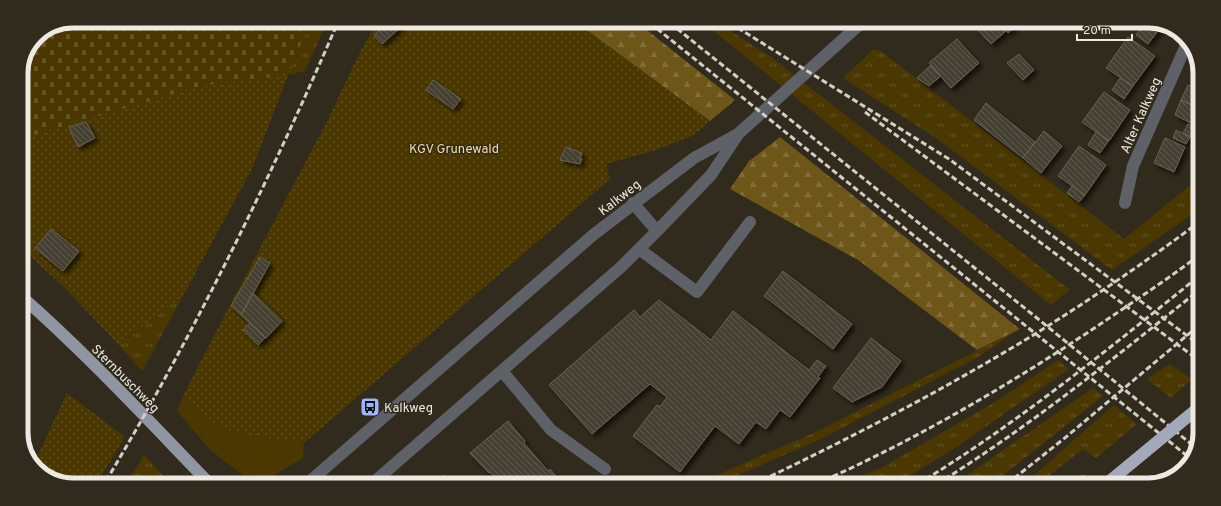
<svg xmlns="http://www.w3.org/2000/svg" width="1221" height="506" font-family="Overpass,sans-serif">
<defs>
<pattern id="grass-tufts" width="24" height="20" patternUnits="userSpaceOnUse"><rect width="24" height="20" fill="#4a3800"/><path d="M3 7l-1-3M5 7V3M7 7l1-3M15 17l-1-3M17 17v-4M19 17l1-3" fill="none" stroke="#645525"/></pattern>
<pattern id="forest-firs" width="22" height="20" patternUnits="userSpaceOnUse"><rect width="22" height="20" fill="#6d5618"/><path d="M5 1l3.5 6h-7zM16 11l3.5 6h-7z" fill="#826e39"/></pattern>
<pattern id="cemetery-stones" width="16" height="16" patternUnits="userSpaceOnUse"><rect width="16" height="16" fill="#4a3800"/><path d="M2 7V4a2 2 0 0 1 4 0v3zM10 15v-3a2 2 0 0 1 4 0v3z" fill="#645525"/></pattern>
<pattern id="garden-dots" width="8" height="8" patternUnits="userSpaceOnUse"><rect width="8" height="8" fill="#4a3800"/><path d="M2 2h.1M6 6h.1" fill="none" stroke="#645525" stroke-width="1.8" stroke-linecap="round"/></pattern>
<pattern id="building-back-hatch" width="6" height="6" patternUnits="userSpaceOnUse"><rect width="6" height="6" fill="#453f31"/><path d="M-1 5l2 2M0 0l6 6M5-1l2 2" fill="none" stroke="#605b4f"/></pattern>
<filter id="shadow"><feDropShadow dx="3.5" dy="3.5" stdDeviation="2" flood-color="#0009"/></filter>
</defs>
<rect width="100%" height="100%" fill="#312b1e"/>
<path fill="url(#grass-tufts)" d="M310 22H327L305 71 288 75Z
M704 23H718L771 57 1070 290 1051 305Z
M874 49 882 52 1124 239 1199 178 1198 210 1112 270 936 138 843 78Z
M183 296 142 371 118 344Z
M1018 330 978 357 819 440 720 483H699L818 431Z
M1058 360 1069 369 955 448 896 484H844L881 468 997 401Z
M1169 364 1192 379 1171 398 1147 379Z
M1093 388 1103 396 992 484H954Z
M1114 405 1137 424 1096 458 1083 449 1037 485H1023Z
M144 455 169 482 128 481Z"/>
<path fill="url(#forest-firs)" d="M577 23H638L735 100 710 121Z
M780 137 1020 329 977 350 858 260 730 189 749 161Z"/>
<path fill="url(#cemetery-stones)" d="M73 21 310 22 288 75 201 86 21 139V70L36 36Z"/>
<path fill="#4a3800" d="M183 396 221 428 251 436 280 439 304 443 303 458 273 476 243 475 212 452 177 411Z"/>
<path fill="url(#garden-dots)" d="M378 22 577 23 710 121 692 136 656 150 606 164 610 179 304 443 280 439 251 436 221 428 183 396C228 308 275 220 321 133 341 96 355 56 378 22Z
M288 75 253 167 183 296 118 344 65 288 21 248V139L201 86Z
M67 393 125 437 98 481H53L31 463 37 457Z"/>
<path fill="url(#building-back-hatch)" stroke="#686152" filter="url(#shadow)" d="M388 22H397L401 27 382 44 374 35Z
M980 24H1000L1006 31 991 44 976 28Z
M1000 24H1018L1008 33Z
M1144 25H1148L1158 31 1148 44 1136 35Z
M1148 25H1163L1158 32Z
M1128 37 1155 56 1133 86 1106 68Z
M957 39 979 63 951 88 929 63Z
M1019 54 1034 70 1023 80 1007 63Z
M931 65 941 76 929 86 917 78Z
M1120 78 1133 86 1124 99 1112 90Z
M433 80 461 99 453 109 426 90Z
M1188 85 1200 90 1199 109 1181 100Z
M1104 92 1130 110 1109 141 1082 122Z
M1181 100 1199 109V127L1175 115Z
M986 103 1035 142 1023 158 974 120Z
M86 122 95 138 78 147 73 137 69 127Z
M1188 124 1199 130V140L1183 133Z
M1176 130 1190 137 1186 144 1173 138Z
M1044 131 1062 146 1041 173 1023 158Z
M1096 132 1109 140 1100 153 1088 145Z
M1165 138 1185 147 1174 172 1154 163Z
M1079 146 1106 165 1085 195 1058 176Z
M566 147 582 153 580 159H582L580 164 560 160Z
M1072 186 1085 195 1079 202 1067 193Z
M51 229 79 251 63 271 35 248Z
M260 257 270 263 241 315 231 306Z
M783 271 852 324 833 349 764 296Z
M253 293 282 321 266 338 241 315Z
M659 300 711 340 733 311 809 370 817 360 826 366 818 377 820 378 790 417 780 410 766 429 756 422 739 444 715 426 680 472 633 436 657 405 660 407 667 397 650 384 592 434 549 385 634 310 640 317Z
M250 323 265 338 258 345 243 330Z
M871 338 901 361 882 387 852 402 833 388Z
M508 421 525 441 524 443 548 471 550 469 562 483H500L490 472 489 473 470 453Z
M445 475 451 483 437 482Z"/>
<g fill="none" stroke-linecap="round" stroke-linejoin="round">
<path stroke="#5e6167" stroke-width="12" d="M633 203 657 231
M1125 203 1133 166 1188 41
M639 249 697 292 750 222
M502 371 551 430 605 469
M309 482 593 235 694 158 738 134 860 24
M374 482 621 267 657 231 711 175 737 136
M1079 485 1083 481 1089 485"/>
<path stroke="#8f95a2" stroke-width="12" d="M21 296C87 354 147 419 208 482"/>
<path stroke="#d3cec6" stroke-width="3" stroke-dasharray="6 3" stroke-linecap="butt" d="M650 23 1191 459
M670 23 1032 314 1196 448
M730 23 949 159 1197 343
M865 112 1197 359
M106 481C194 334 270 179 338 22
M754 484C849 439 941 391 1030 337 1087 302 1144 263 1198 223
M816 484C914 441 1007 386 1096 327 1130 304 1165 281 1198 256
M918 484C1018 423 1107 350 1198 277
M937 484C1029 427 1113 359 1198 291
M1007 484 1066 437 1197 327"/>
<path stroke="#a3a9ba" stroke-width="12" d="M1105 485 1197 409"/>
</g>
<defs>
<g id="bus-square" transform="scale(1)"><rect x="-9" y="-9" width="18" height="18" rx="4" fill="#9ab5fd" stroke="#312b1e"/><path d="M-5-6H5V4H4V6H2V4H-2V6H-4V4H-5ZM-3.5-4V0h7V-4ZM-3.5 1.2v1.5H-2V1.2ZM2 1.2v1.5H3.5V1.2Z" fill="#111"/></g>
</defs>
<g fill-rule="evenodd">
<use href="#bus-square" x="370" y="407"/>
</g>
<g text-anchor="middle" stroke-width="3" stroke-linejoin="round" paint-order="stroke">
<g font-size="13" fill="#eeeae2" stroke="#312b1e">
<text transform="translate(1140 115) rotate(-66)" y="5">Alter Kalkweg</text>
<text transform="translate(619 197) rotate(-38)" y="5">Kalkweg</text>
<text transform="translate(126 378) rotate(45)" y="5">Sternbuschweg</text>
</g>
<g font-size="13" fill="#f9dd99" stroke="#312b1e">
<text x="454" y="153">KGV Grunewald</text>
</g>
<g font-size="13" fill="#eeeae2" stroke="#312b1e" text-anchor="start">
<text x="384" y="412">Kalkweg</text>
</g>
</g>
<path d="M0 0H1221V506H0ZM73 28H1148A45 45 0 0 1 1193 73V433A45 45 0 0 1 1148 478H73A45 45 0 0 1 28 433V73A45 45 0 0 1 73 28Z" fill="#312b1e" fill-rule="evenodd"/>
<path fill="none" stroke="#eeeae2" stroke-width="5" d="M73 28H1148A45 45 0 0 1 1193 73V433A45 45 0 0 1 1148 478H73A45 45 0 0 1 28 433V73A45 45 0 0 1 73 28Z"/>
<path d="M1077 34v6h55v-6" fill="none" stroke="#eeeae2" stroke-width="2"/>
<text x="1083" y="34" font-size="12" fill="#eeeae2" stroke="#312b1e" stroke-width="3" paint-order="stroke">20 m</text>
</svg>
